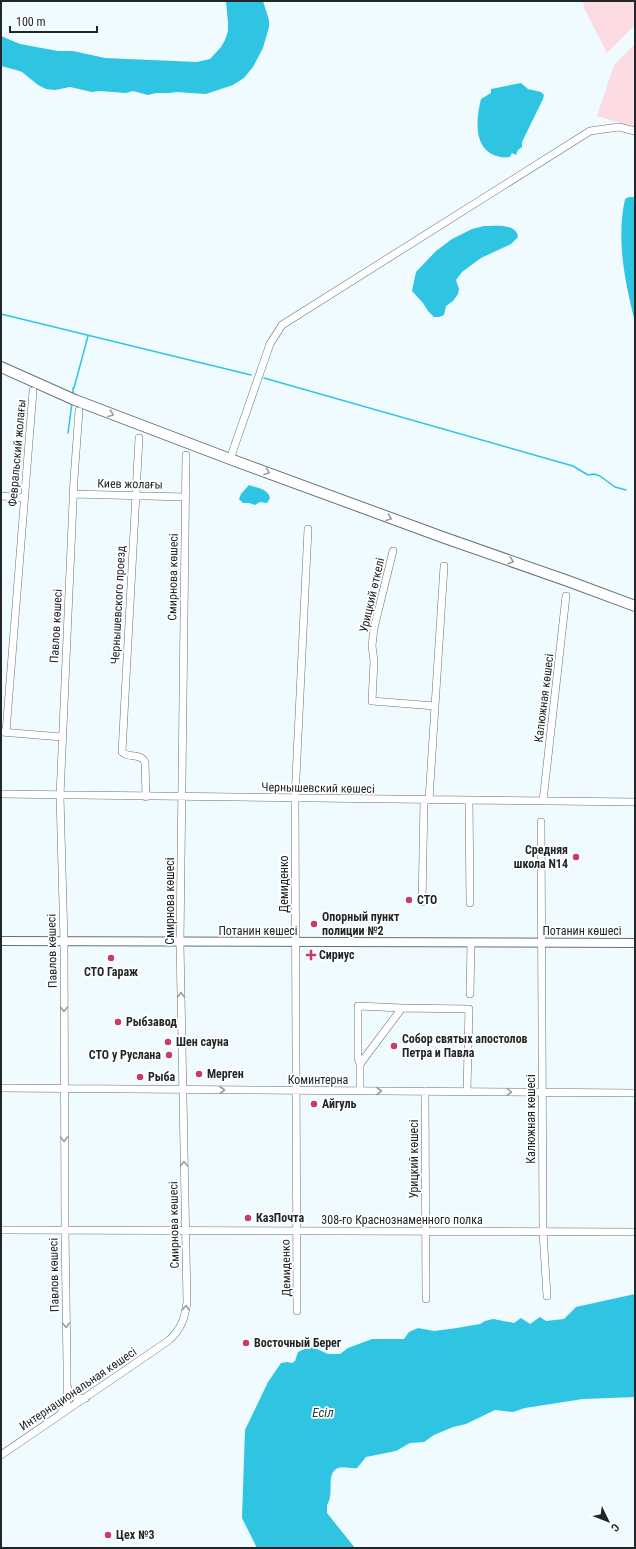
<svg xmlns="http://www.w3.org/2000/svg" width="636" height="1549" font-family="'Roboto Condensed',sans-serif">
<rect width="100%" height="100%" fill="#effbfe"/>
<path fill="#fcdce2" d="M583 1H635V25L607 53 584 8Z
M635 44V127L597 116 614 65Z"/>
<path fill="#2ec4e2" d="M226 1H263L269 20V27L263 48 253 67 244 78 233 85 206 94 176 92 170 93H156L148 95 133 91 126 93 99 91 92 92 70 87 55 90 46 89 38 85 22 72 16 70 1 66V36L20 44 58 51H73L105 58 197 62 210 59 221 47 225 40 228 31V23Z
M521 83 528 89 541 92 544 95 543 99 522 142V147L518 150 516 155 512 153 510 157C506 157 501 158 497 156 473 149 476 119 481 99L491 93V89Z
M629 197H635V322C625 282 616 240 625 199Z
M484 226C495 226 517 223 518 237L511 244 481 258 462 272 456 280 459 289 458 294 453 301 446 306 444 315 439 317H434L428 311 423 303 412 291 416 272 436 251 452 239 472 229Z
M249 485C257 488 268 489 270 498L267 503 260 502 255 505 249 503H243L239 499 241 494Z
M635 1294V1397L583 1399 525 1408 513 1412 495 1410 466 1424 453 1427 434 1435 424 1442 410 1443 396 1451 366 1457 357 1468C351 1469 344 1466 338 1468 325 1474 335 1493 327 1505V1513L355 1548H257L242 1518 245 1430 268 1382 281 1363 287 1362 292 1363 295 1361 298 1352 309 1347 317 1349 328 1354H340L348 1348 372 1339H404L409 1332 418 1328 434 1331 457 1328 480 1324 485 1321 493 1319 514 1323 521 1318 530 1324 540 1317 546 1321 564 1319 576 1307Z"/>
<g fill="none" stroke-linecap="round" stroke-linejoin="round">
<path stroke="#2ec4e2" stroke-width="1.5" d="M1 314 251 375
M264 378 573 466 588 475 594 474 600 476 615 487 626 490
M74 388 88 336
M73 396V388
M68 433 72 403"/>
<g stroke="#657275" stroke-width="8">
<path id="minor" d="M139 438 122 752C129 759 139 752 145 762L146 797
M230 459 270 344 282 325 590 131 619 127 635 131
M73 494 185 497
M1 496 24 498
M393 551 374 628 372 646 374 661 372 701 435 706
M1 732 62 737
M6 732 33 391
M1 794 635 802
M429 800 444 566
M469 800 470 903
M543 801 566 596
M541 822 543 1232 547 1296
M422 902 424 800
M470 994 471 943
M360 1064 358 1058V1006L402 1008
M1 1088 635 1093
M360 1091V1064L402 1008 469 1009 467 1091
M425 1091 426 1299
M1 1230 635 1232
M297 1311 295 798 308 529
M68 1388C70 1397 77 1400 86 1398
M61 1413 67 1402V1364L65 1230 64 942 60 796 74 479 79 411
M1 1455 168 1341C181 1330 185 1318 187 1302L180 943 186 455"/>
</g>
<g stroke="#657275" stroke-width="10">
<path id="major" d="M1 941 635 943"/>
</g>
<g stroke="#657275" stroke-width="12">
<path id="highway" d="M1 367 75 400 230 459 445 538 568 581 635 606"/>
</g>
<use href="#minor" stroke="#fff" stroke-width="7"/>
<use href="#major" stroke="#fff" stroke-width="8"/>
<use href="#highway" stroke="#fff" stroke-width="10"/>
</g>
<defs><path id="oneway-chevron" d="M-2-3.5L2.5 0L-2 3.5" fill="none" stroke-width="1.6" stroke-linecap="round" stroke-linejoin="round"/></defs>
<g stroke="#9b9e9e">
<use href="#oneway-chevron" transform="translate(111 414) rotate(21)"/>
<use href="#oneway-chevron" transform="translate(267 472) rotate(20)"/>
<use href="#oneway-chevron" transform="translate(389 518) rotate(20)"/>
<use href="#oneway-chevron" transform="translate(511 561) rotate(19)"/>
<use href="#oneway-chevron" transform="translate(181 995) rotate(-91)"/>
<use href="#oneway-chevron" transform="translate(64 1009) rotate(90)"/>
<use href="#oneway-chevron" transform="translate(222 1090)"/>
<use href="#oneway-chevron" transform="translate(379 1091)"/>
<use href="#oneway-chevron" transform="translate(509 1092) rotate(1)"/>
<use href="#oneway-chevron" transform="translate(64 1139) rotate(90)"/>
<use href="#oneway-chevron" transform="translate(184 1164) rotate(-91)"/>
<use href="#oneway-chevron" transform="translate(186 1308) rotate(-84)"/>
<use href="#oneway-chevron" transform="translate(66 1325) rotate(89)"/>
</g>
<g fill="#c83b69" stroke="#fff" stroke-width="1.5">
<circle cx="576" cy="857" r="4"/>
<circle cx="409" cy="900" r="4"/>
<circle cx="314" cy="924" r="4"/>
<path d="M309 949h4v4h4v4h-4v4h-4v-4h-4v-4h4z"/>
<circle cx="111" cy="958" r="4"/>
<circle cx="118" cy="1022" r="4"/>
<circle cx="168" cy="1042" r="4"/>
<circle cx="394" cy="1046" r="4"/>
<circle cx="169" cy="1055" r="4"/>
<circle cx="199" cy="1074" r="4"/>
<circle cx="140" cy="1077" r="4"/>
<circle cx="314" cy="1104" r="4"/>
<circle cx="248" cy="1218" r="4"/>
<circle cx="246" cy="1343" r="4"/>
<circle cx="108" cy="1535" r="4"/>
</g>
<g text-anchor="middle" stroke-width="3.5" stroke-linejoin="round" paint-order="stroke">
<g font-size="12" fill="#212728" stroke="#fff">
<text transform="translate(17 453) rotate(-85)" y="4">Февральский жолағы</text>
<text transform="translate(130 484) rotate(1)" y="4">Киев жолағы</text>
<text transform="translate(173 577) rotate(-89)" y="4">Смирнова көшесі</text>
<text transform="translate(372 595) rotate(-77)" y="4">Урицкий өткелі</text>
<text transform="translate(118 605) rotate(-87)" y="4">Чернышевского проезд</text>
<text transform="translate(56 626) rotate(-87)" y="4">Павлов көшесі</text>
<text transform="translate(544 698) rotate(-83)" y="4">Калюжная көшесі</text>
<text transform="translate(318 788) rotate(1)" y="4">Чернышевский көшесі</text>
<text transform="translate(284 884) rotate(-90)" y="4">Демиденко</text>
<text transform="translate(170 901) rotate(-90)" y="4">Смирнова көшесі</text>
<text x="258" y="935">Потанин көшесі</text>
<text x="582" y="935">Потанин көшесі</text>
<text transform="translate(52 951) rotate(-91)" y="4">Павлов көшесі</text>
<text x="318" y="1084">Коминтерна</text>
<text transform="translate(531 1119) rotate(-90)" y="4">Калюжная көшесі</text>
<text transform="translate(414 1159) rotate(-90)" y="4">Урицкий көшесі</text>
<text x="402" y="1224">308-го Краснознаменного полка</text>
<text transform="translate(174 1225) rotate(-91)" y="4">Смирнова көшесі</text>
<text transform="translate(286 1268) rotate(-91)" y="4">Демиденко</text>
<text transform="translate(54 1275) rotate(-91)" y="4">Павлов көшесі</text>
<text transform="translate(78 1389) rotate(-34)" y="4">Интернациональная көшесі</text>
</g>
<g font-size="12" font-weight="bold" fill="#212728" stroke="#fff" text-anchor="start">
<text x="568" y="854" text-anchor="end">Средняя<tspan x="568" dy="14">школа N14</tspan></text>
<text x="417" y="904">СТО</text>
<text x="322" y="921">Опорный пункт<tspan x="322" dy="14">полиции №2</tspan></text>
<text x="319" y="959">Сириус</text>
<text x="111" y="976" text-anchor="middle">СТО Гараж</text>
<text x="126" y="1026">Рыбзавод</text>
<text x="402" y="1043">Собор святых апостолов<tspan x="402" dy="14">Петра и Павла</tspan></text>
<text x="176" y="1046">Шен сауна</text>
<text x="161" y="1059" text-anchor="end">СТО у Руслана</text>
<text x="207" y="1078">Мерген</text>
<text x="148" y="1081">Рыба</text>
<text x="322" y="1108">Айгуль</text>
<text x="256" y="1222">КазПочта</text>
<text x="254" y="1347">Восточный Берег</text>
<text x="116" y="1539">Цех №3</text>
</g>
<g font-size="13" font-style="italic" fill="#233b41" stroke="#fff">
<text x="323" y="1417">Есіл</text>
</g>
</g>
<rect width="636" height="1549" fill="none" stroke="#212728" stroke-width="4"/>
<g transform="translate(608 1521) rotate(133)" stroke="#ffffff" stroke-width="3" paint-order="stroke">
<path d="M0-3L7 15L0 10L-7 15Z" fill="#212728"/>
<text y="-6" font-size="11" font-weight="bold" text-anchor="middle" fill="#212728">С</text>
</g>
<path d="M10 26v6h87v-6" fill="none" stroke="#212728" stroke-width="2"/>
<text x="16" y="26" font-size="12" fill="#212728" stroke="#ffffff" stroke-width="3" paint-order="stroke">100 m</text>
</svg>
